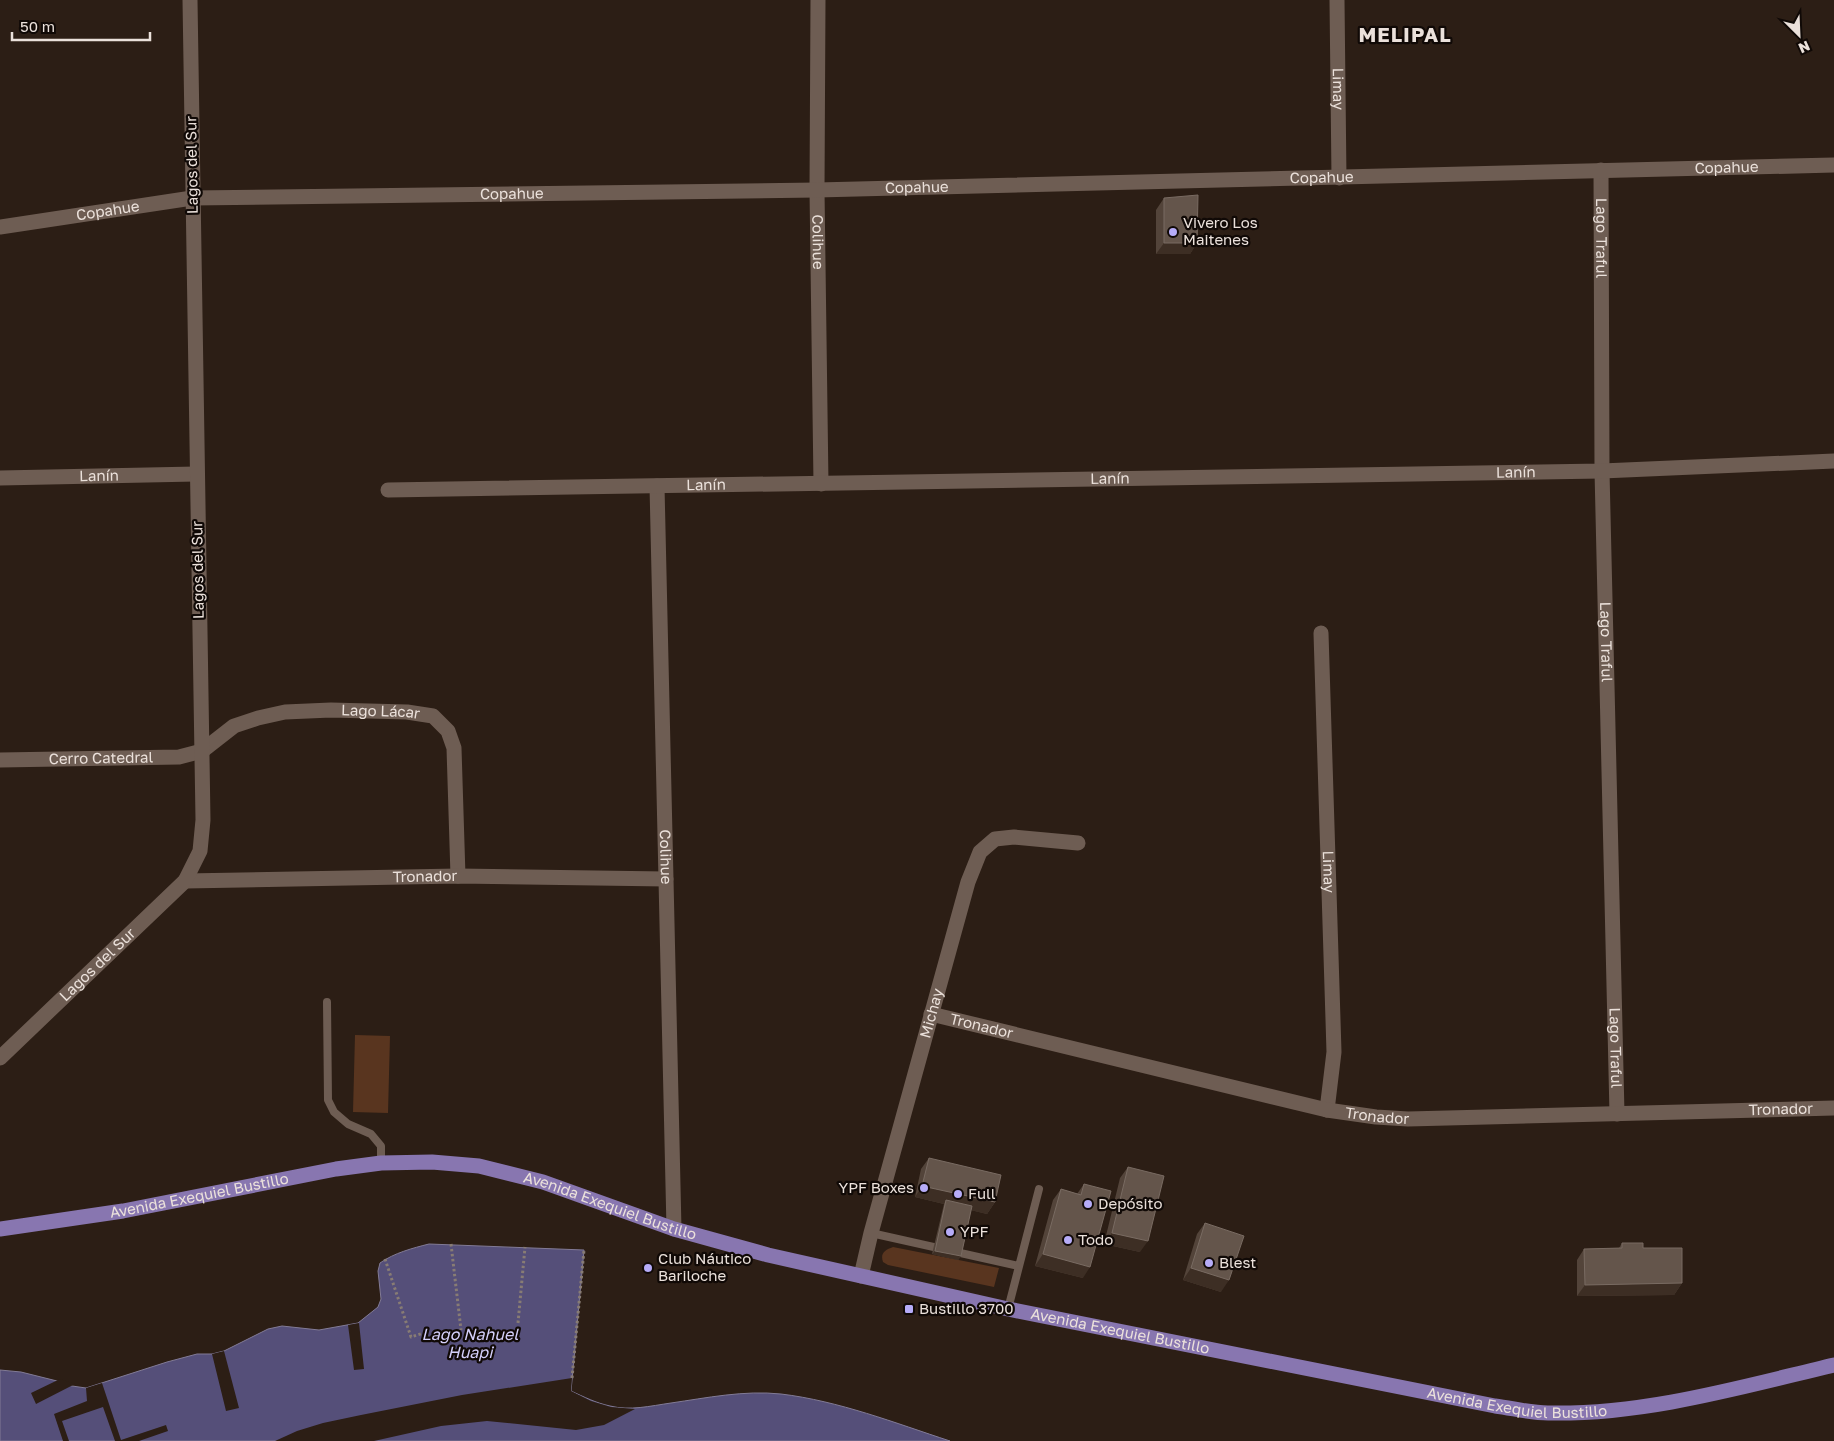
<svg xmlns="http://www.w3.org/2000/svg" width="1834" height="1441" font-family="'Golos Text',sans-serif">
<rect width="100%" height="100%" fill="#2c1e15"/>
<path fill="#59351f" d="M355 1035 390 1036 388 1113 353 1112Z
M893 1247 999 1268 994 1287 888 1265 883 1262C880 1253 885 1250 893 1247Z"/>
<path fill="#554f79" stroke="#827b96" d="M429 1244 584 1250 571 1391C584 1397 596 1403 610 1406 630 1411 650 1406 671 1403 706 1398 744 1390 781 1394 839 1401 895 1423 950 1441H0V1370L21 1372 57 1381 72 1386 86 1388 167 1362 197 1354H212L224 1351 268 1329 282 1326 319 1330 358 1323 378 1307 381 1299 378 1271 380 1263C394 1253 413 1248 429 1244Z"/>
<path fill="#2c1e15" d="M359 1323 364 1369 354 1370 348 1325Z
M224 1351 239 1408 226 1411 212 1354Z
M572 1378 571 1391 591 1401 611 1407 635 1409 604 1425 576 1430 487 1421 441 1426 374 1441H275L297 1431 323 1423 361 1415 462 1395Z
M60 1379 75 1384 36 1404 31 1393Z
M102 1383 121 1440 166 1425 168 1431 139 1441H115L103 1407 62 1421 69 1441H63L54 1414 87 1401 86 1388Z"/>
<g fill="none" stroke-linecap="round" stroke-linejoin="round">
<path stroke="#887c74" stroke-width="3" stroke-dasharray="2.5 2.5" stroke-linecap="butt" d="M451 1244 461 1330
M385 1259 411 1337 427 1332
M518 1323 525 1247
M572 1378 584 1250"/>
<path stroke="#6e5d53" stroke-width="8" d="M327 1002 328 1100 334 1112 348 1124 371 1134 381 1146V1163
M871 1233 1019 1266
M1008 1309 1039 1189"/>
<g stroke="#6e5d53" stroke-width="15">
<path id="s1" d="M818 0 817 190 821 484"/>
<path id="s2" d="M1337 0 1339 178"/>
<path id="s3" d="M1601 170 1602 471 1617 1114"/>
<path id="s4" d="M0 227 192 198 817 190 1834 165"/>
<path id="s5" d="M0 478 196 474"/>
<path id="s6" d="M657 486 674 1229"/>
<path id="s7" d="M388 490 1602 471 1834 461"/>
<path id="s8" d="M1321 633 1334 1052 1327 1110"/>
<path id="s9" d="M0 760 179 757 202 751 234 726 258 718 285 712 331 710 407 712 433 716 448 731 454 748 458 876"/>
<path id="s10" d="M185 881 458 876 666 879"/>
<path id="s11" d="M931 1014 1327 1110 1376 1117 1408 1119 1834 1108"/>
<path id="s12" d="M0 1058 185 881 200 851 203 820 190 0"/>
<path id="s13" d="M861 1276 871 1233 968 882 980 852 995 839 1014 837 1078 843"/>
</g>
<path stroke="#8876b0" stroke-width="15" id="s14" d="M0 1229 123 1211 336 1169 381 1163 432 1162 479 1166 543 1182 674 1229 768 1255 1008 1309 1495 1406C1512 1408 1530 1413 1548 1413 1645 1415 1741 1387 1834 1365"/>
</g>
<path fill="#53443a" d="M1164 198 1197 243 1190 254H1156V210Z
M929 1158 995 1202 987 1214 971 1210 961 1256 958 1260 932 1254 944 1204 915 1197 921 1169Z
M1128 1167 1140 1252 1104 1244 1120 1178Z
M1084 1184 1083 1278 1035 1266 1053 1200 1061 1189 1077 1194Z
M1205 1223 1221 1292 1183 1280 1197 1234Z
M1622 1243 1643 1248 1682 1283 1674 1295 1577 1296V1260L1584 1249 1619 1248Z"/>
<path fill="#3d2e24" d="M1164 243H1197L1190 254H1156Z
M922 1186 995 1202 987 1214 945 1204 946 1200 944 1204 915 1197Z
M1112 1233 1148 1241 1140 1252 1104 1244Z
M935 1251 961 1256 958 1260 932 1254Z
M1043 1254 1090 1267 1083 1278 1035 1266Z
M1191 1268 1229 1280 1221 1292 1183 1280Z
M1682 1283 1674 1295 1577 1296 1585 1285Z"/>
<path fill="#64554b" stroke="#796b62" d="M1198 195 1197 243H1164V198Z
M929 1158 1001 1175 995 1202 922 1186Z
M1128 1167 1164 1176 1148 1241 1112 1233Z
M1084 1184 1111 1191 1090 1267 1043 1254 1061 1189 1081 1195Z
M946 1200 972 1206 961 1256 935 1251Z
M1205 1223 1244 1236 1229 1280 1191 1268Z
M1622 1243H1643V1248H1682V1283L1585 1285 1584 1249 1622 1248Z"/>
<g fill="#b6acf8" stroke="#100906" stroke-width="2">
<circle cx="1173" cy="232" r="5"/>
<circle cx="924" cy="1188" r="5"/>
<circle cx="958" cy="1194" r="5"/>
<circle cx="1088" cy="1204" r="5"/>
<circle cx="950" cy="1232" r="5"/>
<circle cx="1068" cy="1240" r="5"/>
<circle cx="1209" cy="1263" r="5"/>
<circle cx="648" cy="1268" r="5"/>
<rect x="904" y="1304" width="10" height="10" rx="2.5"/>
</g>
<g text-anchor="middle" stroke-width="4.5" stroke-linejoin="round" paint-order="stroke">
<g font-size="15" fill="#ebe1db" stroke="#100906">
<text dy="5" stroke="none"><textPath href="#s2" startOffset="89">Limay</textPath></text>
<text transform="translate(192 165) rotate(-91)" y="5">Lagos del Sur</text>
<text dy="5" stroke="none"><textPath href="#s4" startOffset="1729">Copahue</textPath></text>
<text dy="5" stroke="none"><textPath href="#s4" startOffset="1324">Copahue</textPath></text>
<text dy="5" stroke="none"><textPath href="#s4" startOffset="919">Copahue</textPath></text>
<text dy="5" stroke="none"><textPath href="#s4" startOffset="514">Copahue</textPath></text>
<text dy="5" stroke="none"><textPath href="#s4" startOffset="109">Copahue</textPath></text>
<text dy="5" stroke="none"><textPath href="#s3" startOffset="68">Lago Traful</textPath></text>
<text dy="5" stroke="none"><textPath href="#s1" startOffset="242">Colihue</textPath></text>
<text dy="5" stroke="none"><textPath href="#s7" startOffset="1128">Lanín</textPath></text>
<text dy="5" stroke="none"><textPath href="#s5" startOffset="99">Lanín</textPath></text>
<text dy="5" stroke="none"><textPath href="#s7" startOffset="722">Lanín</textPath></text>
<text dy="5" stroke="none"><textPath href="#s7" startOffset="318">Lanín</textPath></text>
<text transform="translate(198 570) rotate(-91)" y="5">Lagos del Sur</text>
<text dy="5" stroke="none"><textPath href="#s3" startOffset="472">Lago Traful</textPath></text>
<text dy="5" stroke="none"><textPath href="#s9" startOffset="392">Lago Lácar</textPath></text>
<text dy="5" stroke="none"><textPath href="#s9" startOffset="101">Cerro Catedral</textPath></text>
<text dy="5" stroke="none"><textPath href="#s6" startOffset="371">Colihue</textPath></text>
<text dy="5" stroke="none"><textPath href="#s8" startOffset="239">Limay</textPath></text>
<text dy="5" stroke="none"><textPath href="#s10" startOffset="240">Tronador</textPath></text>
<text dy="5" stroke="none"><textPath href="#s12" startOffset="135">Lagos del Sur</textPath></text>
<text dy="5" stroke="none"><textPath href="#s13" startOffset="272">Michay</textPath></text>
<text dy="5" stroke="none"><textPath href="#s11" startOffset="52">Tronador</textPath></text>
<text dy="5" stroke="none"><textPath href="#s3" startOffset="878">Lago Traful</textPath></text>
<text dy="5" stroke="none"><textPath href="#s11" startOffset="862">Tronador</textPath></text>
<text dy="5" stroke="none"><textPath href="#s11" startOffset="458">Tronador</textPath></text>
<text dy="5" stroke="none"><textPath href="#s14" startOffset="202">Avenida Exequiel Bustillo</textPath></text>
<text dy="5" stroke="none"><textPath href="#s14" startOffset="622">Avenida Exequiel Bustillo</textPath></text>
<text dy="5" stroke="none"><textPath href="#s14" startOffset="1148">Avenida Exequiel Bustillo</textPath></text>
<text dy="5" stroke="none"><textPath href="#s14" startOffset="1552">Avenida Exequiel Bustillo</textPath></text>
</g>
<g font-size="15" fill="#ebe1db" stroke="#100906" text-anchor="start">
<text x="1183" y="228">Vivero Los<tspan x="1183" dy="17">Maitenes</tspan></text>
<text x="914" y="1193" text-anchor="end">YPF Boxes</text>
<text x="968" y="1199">Full</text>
<text x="1098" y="1209">Depósito</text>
<text x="960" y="1237">YPF</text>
<text x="1078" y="1245">Todo</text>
<text x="658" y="1264">Club Náutico<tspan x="658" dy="17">Bariloche</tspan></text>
<text x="1219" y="1268">Blest</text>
<text x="919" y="1314">Bustillo 3700</text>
</g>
<g font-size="16" font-style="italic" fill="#d4cffa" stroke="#100906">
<text x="470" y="1340">Lago Nahuel<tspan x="470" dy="18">Huapi</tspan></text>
</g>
<g font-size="20" font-weight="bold" letter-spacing="1" fill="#ebe1db" stroke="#100906">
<text x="1405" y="42">MELIPAL</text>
</g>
</g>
<g transform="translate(1799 35) rotate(156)" stroke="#100906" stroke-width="4" paint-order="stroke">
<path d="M0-4L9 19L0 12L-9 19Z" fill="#ebe1db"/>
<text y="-8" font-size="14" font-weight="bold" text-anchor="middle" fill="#ebe1db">N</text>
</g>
<path d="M12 32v8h138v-8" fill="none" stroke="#ebe1db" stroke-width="2.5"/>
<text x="20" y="32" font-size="15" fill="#ebe1db" stroke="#100906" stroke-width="4" paint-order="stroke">50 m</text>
</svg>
